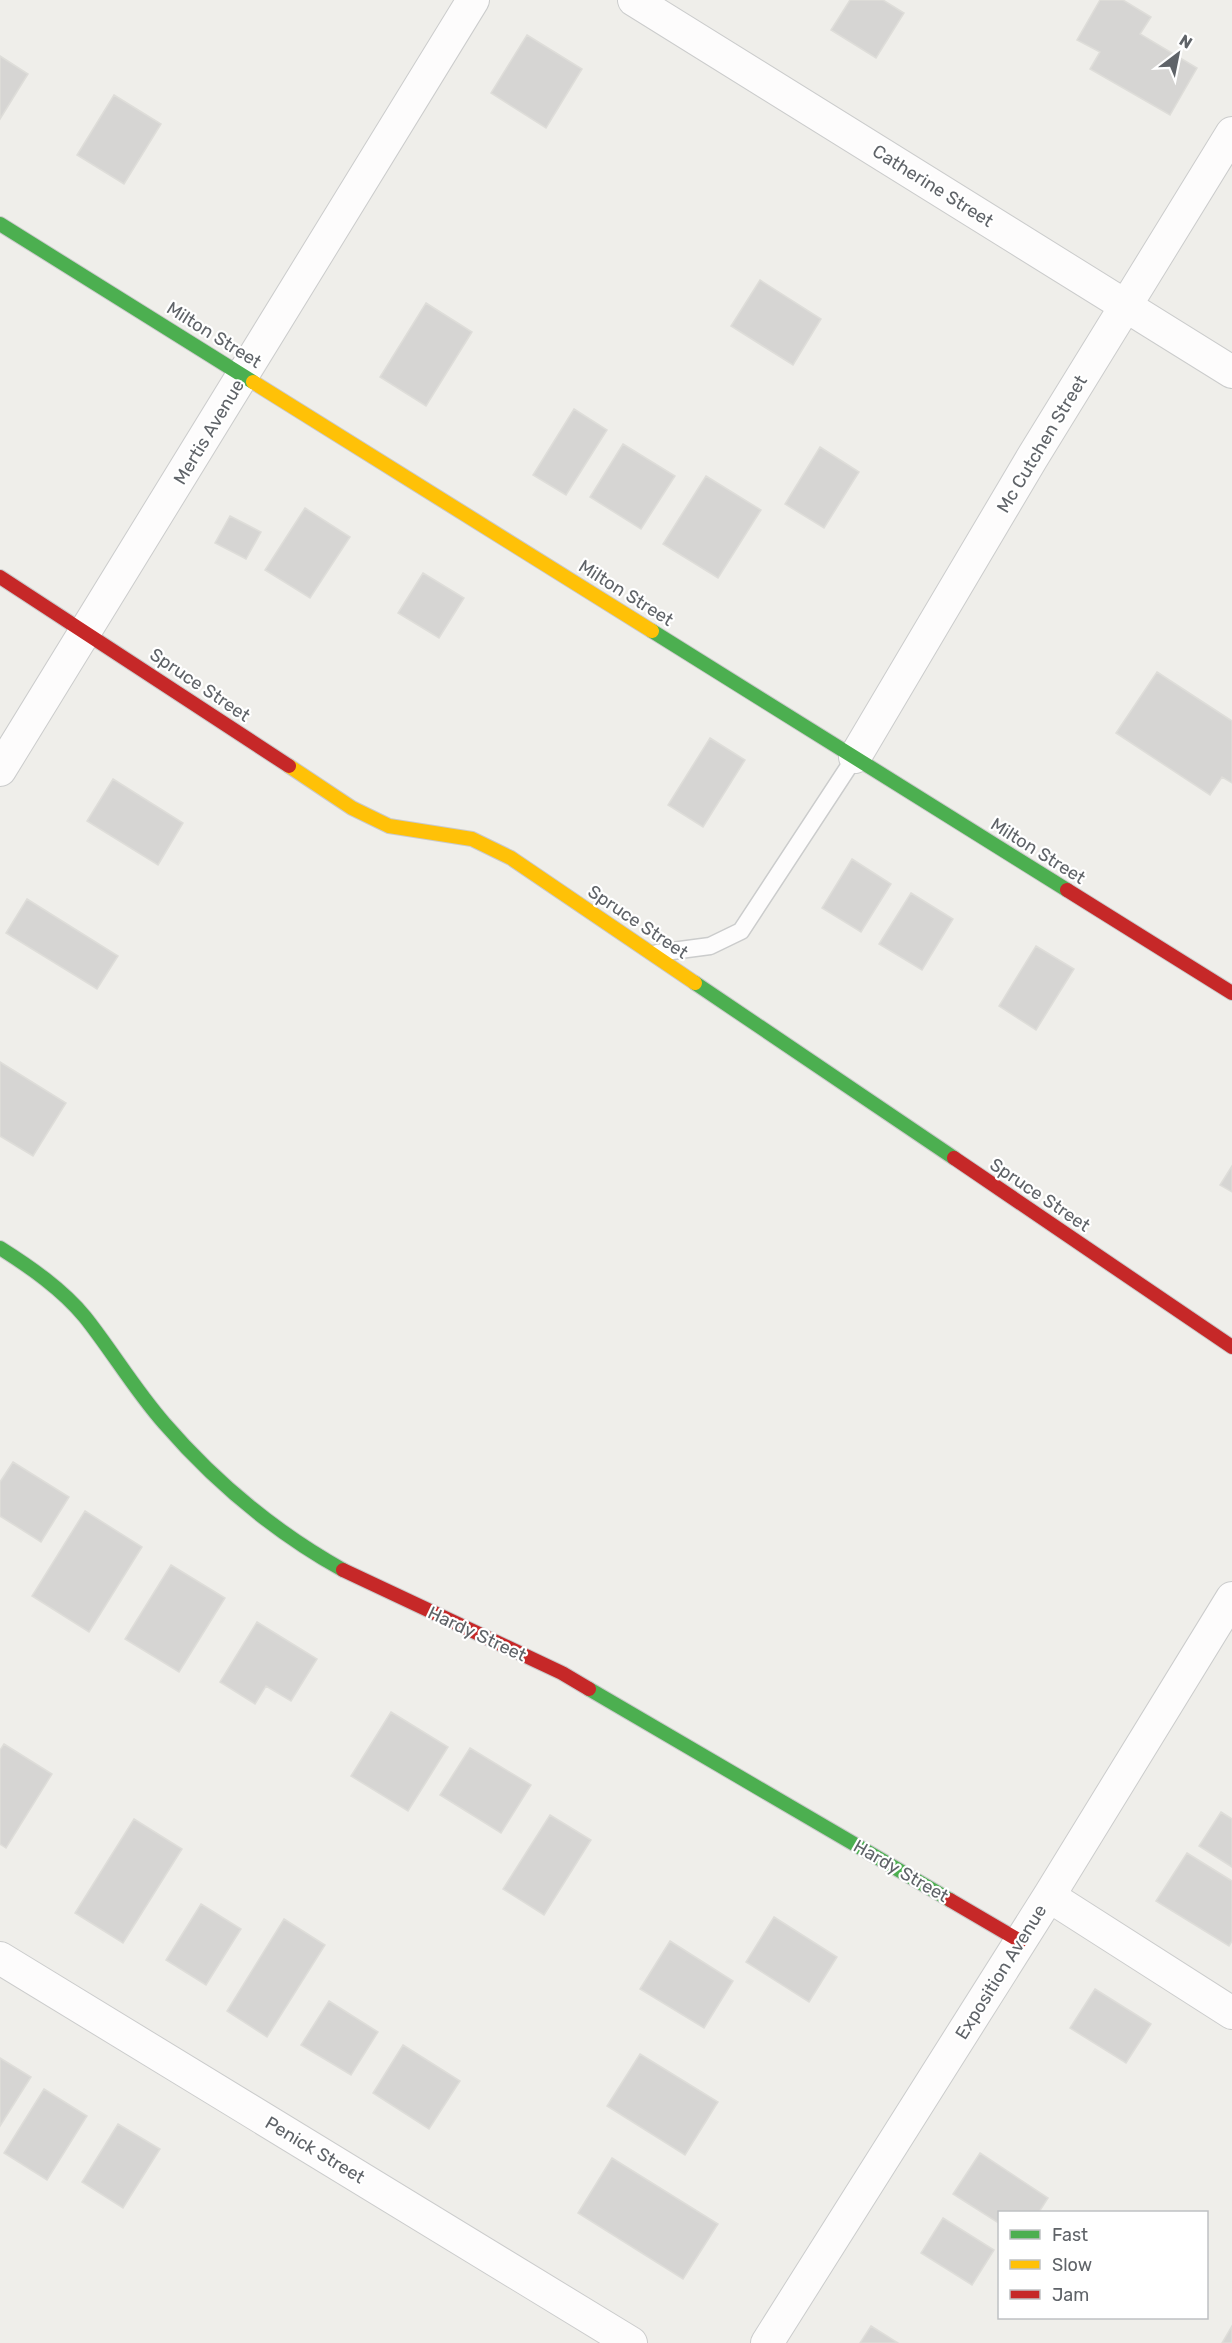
<svg xmlns="http://www.w3.org/2000/svg" width="1232" height="2343" font-family="Rubik,sans-serif">
<rect width="100%" height="100%" fill="#efeeea"/>
<path fill="#d6d5d3" stroke="#deddd9" stroke-width="1.5" d="M850 0H883L904 13 876 58 831 30Z
M1100 0H1123L1151 17 1140 34 1197 68 1170 115 1090 69 1100 52 1077 40Z
M527 35 582 69 546 128 491 93Z
M0 56 28 74 0 119Z
M114 95 161 124 124 184 77 155Z
M760 280 821 319 793 365 731 326Z
M426 303 472 332 426 406 380 377Z
M574 409 607 430 566 495 533 475Z
M623 444 675 476 641 529 590 497Z
M820 447 859 472 824 528 785 504Z
M706 476 761 510 718 578 663 544Z
M305 508 350 537 310 598 265 570Z
M230 516 261 532 246 559 215 543Z
M423 573 464 598 439 638 398 613Z
M1157 672 1232 721V783L1222 777 1210 795 1116 733Z
M710 738 745 760 703 827 668 805Z
M113 779 183 823 158 865 87 821Z
M852 859 891 884 861 932 822 908Z
M911 893 953 919 922 970 879 944Z
M27 899 118 956 97 989 6 933Z
M1036 946 1074 969 1036 1030 999 1006Z
M0 1062 66 1103 33 1156 0 1136Z
M1232 1166V1192L1220 1185Z
M13 1462 69 1497 41 1542 0 1516V1482Z
M85 1511 142 1547 89 1632 32 1596Z
M171 1565 225 1598 179 1672 125 1639Z
M257 1622 317 1659 291 1701 266 1686 255 1704 220 1682Z
M391 1712 448 1747 408 1811 351 1776Z
M4 1744 52 1774 6 1848 0 1844V1750Z
M470 1748 531 1785 501 1833 440 1795Z
M1221 1812 1232 1819V1867L1199 1846Z
M550 1815 591 1840 544 1915 503 1889Z
M134 1819 182 1849 123 1943 75 1913Z
M1187 1853 1232 1881V1941L1229 1946 1156 1901Z
M201 1904 241 1929 206 1985 166 1960Z
M774 1917 837 1957 809 2002 746 1962Z
M284 1919 325 1945 267 2037 227 2011Z
M670 1941 733 1981 704 2028 640 1989Z
M1095 1989 1151 2024 1126 2063 1070 2028Z
M329 2001 378 2032 351 2075 301 2045Z
M403 2045 460 2081 429 2129 373 2093Z
M640 2054 718 2102 685 2155 607 2106Z
M0 2058 31 2077 0 2126Z
M44 2089 87 2116 47 2180 4 2153Z
M118 2124 160 2149 123 2208 82 2182Z
M980 2153 1048 2198 1039 2212H1000V2224L953 2194Z
M612 2158 718 2224 683 2279 578 2213Z
M943 2218 994 2250 972 2285 921 2253Z
M871 2326 898 2343H860Z
M1232 2326V2343H1222Z"/>
<g fill="none" stroke-linecap="round" stroke-linejoin="round">
<g stroke="#cbcccc" stroke-width="19">
<path id="lane" d="M657 953 710 946 741 931 855 757"/>
</g>
<g stroke="#cbcccc" stroke-width="34">
<path id="street" d="M634 0 1232 372
M855 757 1032 458 1232 133
M0 770 473 0
M1049 1896 1232 2013
M0 1958 631 2343
M767 2343 1049 1896 1232 1598"/>
</g>
<g stroke="#cacacb" stroke-width="16">
<path id="fast" d="M0 224 253 382
M652 631 1067 890
M695 983 954 1158
M0 1248C30 1267 62 1289 85 1317 112 1351 135 1390 164 1423 215 1482 275 1532 343 1570
M589 1689 950 1900"/>
</g>
<g stroke="#cacacb" stroke-width="16">
<path id="slow" d="M253 382 652 631
M289 766 352 808 389 826 472 839 511 858 695 983"/>
</g>
<g stroke="#cacacb" stroke-width="16">
<path id="jam" d="M0 577 289 766
M1067 890 1232 993
M954 1158 1232 1347
M343 1570 562 1673 589 1689
M950 1900 1020 1941"/>
</g>
<use href="#lane" stroke="#fdfcfc" stroke-width="16"/>
<use href="#street" stroke="#fdfcfc" stroke-width="32"/>
<use href="#fast" stroke="#4caf50" stroke-width="14"/>
<use href="#slow" stroke="#ffc107" stroke-width="14"/>
<use href="#jam" stroke="#c62828" stroke-width="14"/>
</g>
<g text-anchor="middle" stroke-width="4.5" stroke-linejoin="round" paint-order="stroke">
<g font-size="18" fill="#5f6368" stroke="#fff">
<text transform="translate(933 186) rotate(32)" y="6">Catherine Street</text>
<text transform="translate(214 335) rotate(32)" y="6">Milton Street</text>
<text transform="translate(209 432) rotate(-59)" y="6">Mertis Avenue</text>
<text transform="translate(1042 444) rotate(-59)" y="6">Mc Cutchen Street</text>
<text transform="translate(626 593) rotate(32)" y="6">Milton Street</text>
<text transform="translate(200 685) rotate(34)" y="6">Spruce Street</text>
<text transform="translate(1038 851) rotate(32)" y="6">Milton Street</text>
<text transform="translate(638 922) rotate(34)" y="6">Spruce Street</text>
<text transform="translate(1040 1195) rotate(34)" y="6">Spruce Street</text>
<text transform="translate(477 1634) rotate(25)" y="6">Hardy Street</text>
<text transform="translate(901 1871) rotate(30)" y="6">Hardy Street</text>
<text transform="translate(1001 1972) rotate(-58)" y="6">Exposition Avenue</text>
<text transform="translate(315 2150) rotate(31)" y="6">Penick Street</text>
</g>
</g>
<rect x="998" y="2211" width="210" height="108" fill="#ffffff" stroke="#bfc1c3" stroke-width="1.5"/>
<rect x="1010" y="2230" width="30" height="9" fill="#4caf50" stroke="#bfc1c3" stroke-width="1.5"/>
<text x="1052" y="2241" font-size="18" fill="#5f6368">Fast</text>
<rect x="1010" y="2260" width="30" height="9" fill="#ffc107" stroke="#bfc1c3" stroke-width="1.5"/>
<text x="1052" y="2271" font-size="18" fill="#5f6368">Slow</text>
<rect x="1010" y="2290" width="30" height="9" fill="#c62828" stroke="#bfc1c3" stroke-width="1.5"/>
<text x="1052" y="2301" font-size="18" fill="#5f6368">Jam</text>
<g transform="translate(1178 54) rotate(32)" stroke="#ffffff" stroke-width="4.5" paint-order="stroke">
<path d="M0-4.5L10 22L0 15L-10 22Z" fill="#5f6368"/>
<text y="-9" font-size="16" font-weight="bold" text-anchor="middle" fill="#5f6368">N</text>
</g>
</svg>
